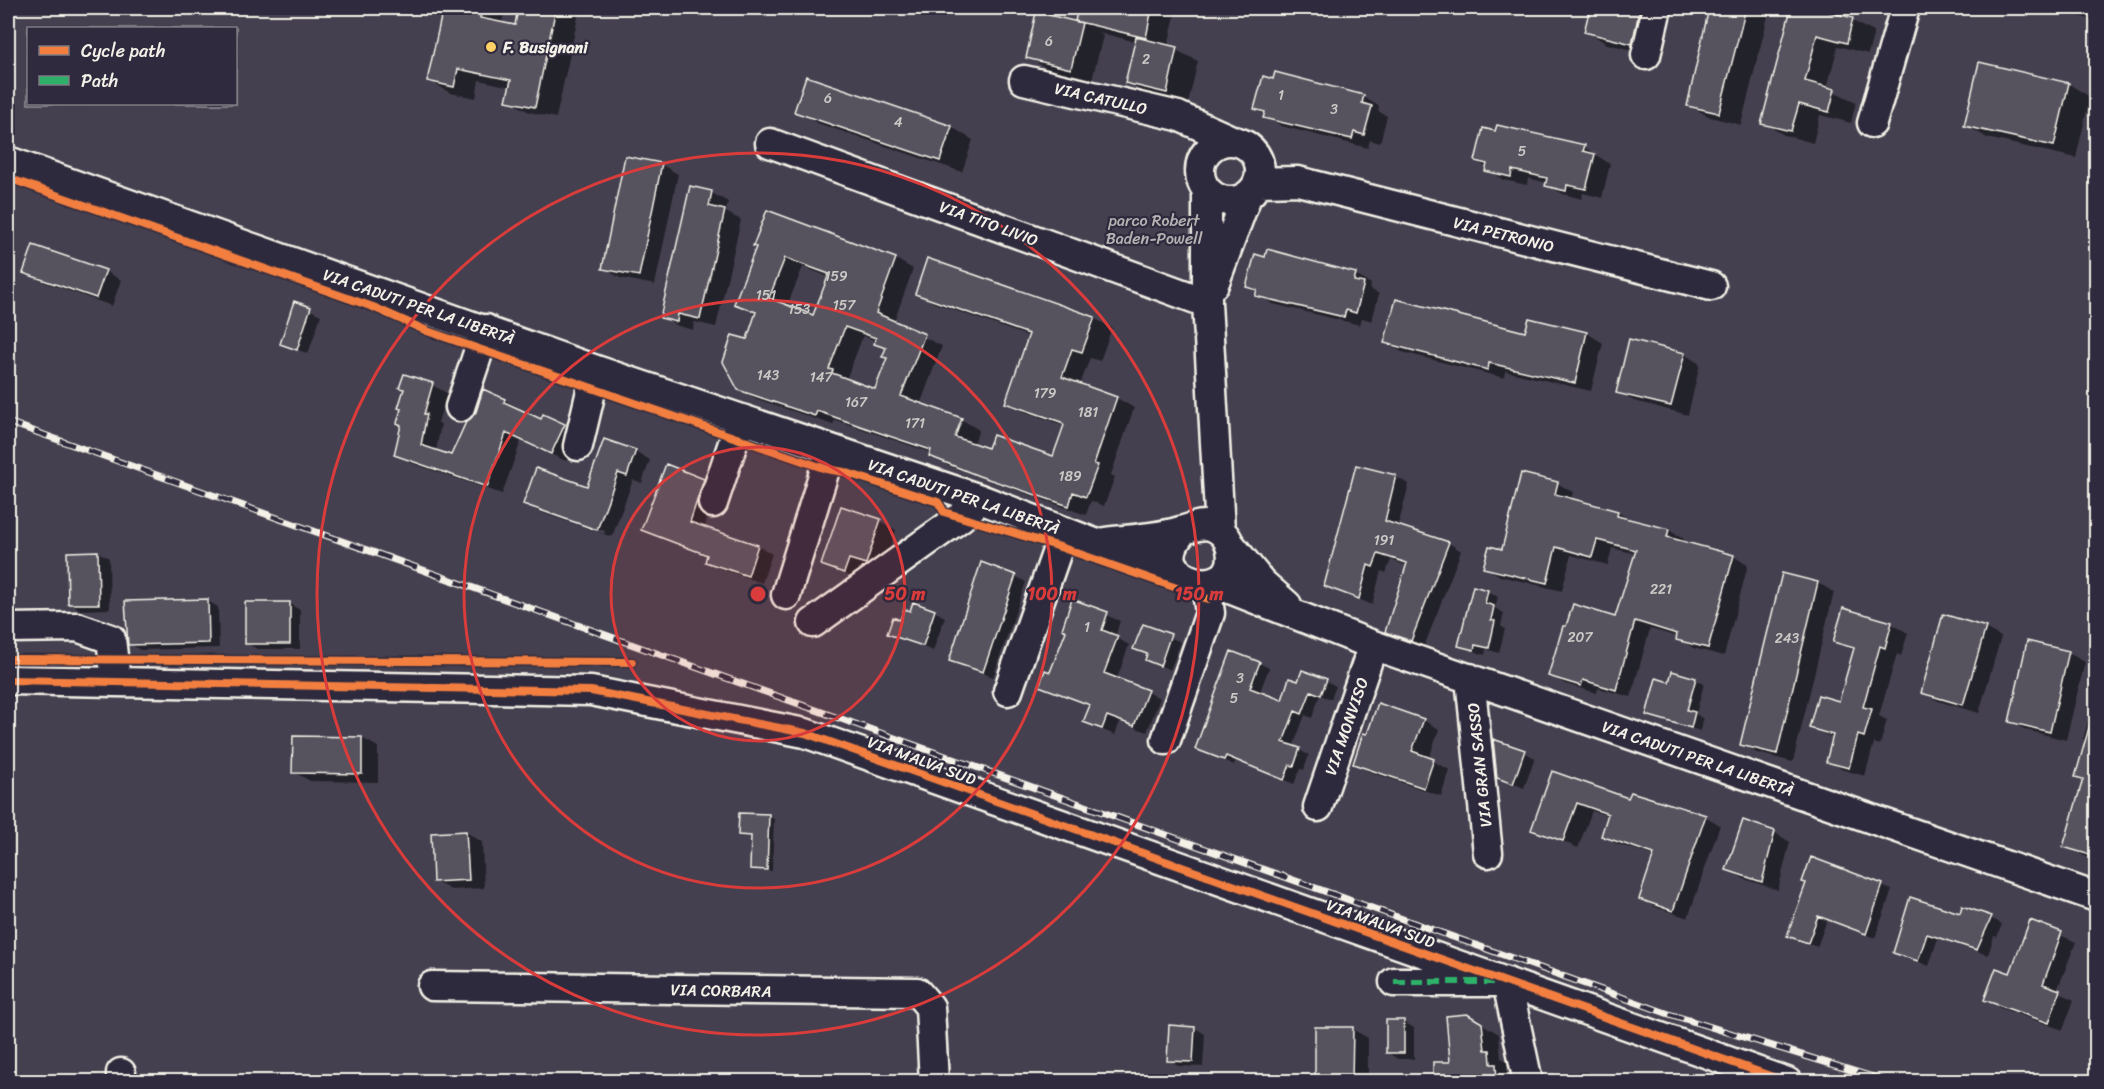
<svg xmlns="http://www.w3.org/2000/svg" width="2104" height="1089" font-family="Sriracha,sans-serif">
<rect width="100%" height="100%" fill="#2f2a3d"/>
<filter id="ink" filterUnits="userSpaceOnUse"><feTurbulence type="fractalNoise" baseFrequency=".0167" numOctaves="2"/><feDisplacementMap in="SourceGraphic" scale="12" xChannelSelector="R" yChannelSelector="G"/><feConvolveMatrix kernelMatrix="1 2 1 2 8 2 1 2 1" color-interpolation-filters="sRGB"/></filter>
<g filter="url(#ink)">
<path fill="#454050" stroke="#9c989c" stroke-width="1.5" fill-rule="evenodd" d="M8 8H2096V1081H8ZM28 28H236V104H28Z"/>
<path fill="#0007" fill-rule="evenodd" d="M505 8 502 24 516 27 519 8H580L556 118 529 112 508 100 511 87 479 80 476 98 450 93 429 80 443 12 438 8Z
M1079 8H1169L1176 11 1168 46 1198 61 1188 104 1148 95 1127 82 1136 42 1097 32 1103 36 1092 80 1049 70 1028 57 1038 14 1083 24 1077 20Z
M1592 8H1665L1653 55 1607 44 1586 31Z
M1712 8H1770L1741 125 1710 117 1688 105Z
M1792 8H1847L1844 17 1874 32 1868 54 1838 46 1827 88 1856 102 1851 123 1820 115 1813 143 1784 135 1763 123Z
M2036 8H2096V21L2062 11 2061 15Z
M807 78 952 127 973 140 962 172 817 123 795 111Z
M2069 84 2090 97 2076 158 1987 138 1966 125Z
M1363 97 1379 106 1378 111 1387 116 1380 143 1370 140 1368 148 1281 126 1256 109Z
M1584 147 1610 164 1602 198 1583 193 1582 199 1563 194 1547 185V183L1528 178 1527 185 1503 180 1477 161Z
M662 165 678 174 655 285 620 278 604 268Z
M692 188 712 193 728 202 726 212 741 220 716 327 694 322 693 330 678 326 662 317Z
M758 247 896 259 913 269 894 322 942 346 920 405 961 419 979 430 973 445 989 450 1054 458 1066 426 1025 412 1007 402 1030 337 934 303 917 293 1094 318 1112 328 1100 361 1090 358 1080 385 1117 398 1134 408 1111 475 1115 477 1104 506 1091 501 1086 515 949 466 931 456 932 453 835 420 833 425 757 399 739 389 748 341 757 314 736 303ZM803 267 829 277 814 317 787 306ZM863 336 876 341V343L887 350 888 358 876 391 846 380Z
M105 271 121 280 112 306 41 281 25 272Z
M1355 275 1371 284 1370 289 1379 294 1372 321 1362 318 1360 325 1273 304 1248 286Z
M295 303 321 315 308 354 282 343Z
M1530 320 1587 333 1603 343 1591 391 1505 371 1504 378 1402 352 1386 343 1526 334Z
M1684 354 1700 364 1688 415 1634 401 1618 392Z
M432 385 447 393 438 423 441 424 436 451 452 457 477 413 484 391 505 400 519 408 518 410 542 421 564 425 578 434 566 461 521 441 502 494 411 463 396 454Z
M635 451 650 460 642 483 633 480 612 537 539 512 525 503 588 488ZM538 508 605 531 604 534 538 511Z
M1357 467 1396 477 1409 484 1398 527 1449 543 1461 551 1424 647 1387 631 1408 566 1391 560 1386 573 1381 571 1372 605 1326 585Z
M703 480 717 488 704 529 758 546 772 554 762 583 721 569 707 561 708 557 643 529Z
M1557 483 1573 492 1571 500 1617 512 1633 521 1669 530 1684 539 1683 543 1733 556 1748 565 1724 656 1693 648 1678 637 1650 629 1631 697 1598 688 1597 693 1565 684 1550 675 1616 619 1636 554 1612 548 1608 565 1571 555 1562 591 1500 576 1485 567 1503 551Z
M880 521 896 530 882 572 865 567 860 581 823 564Z
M98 552 109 558 110 609 80 610 70 603 69 553Z
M1015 576 1026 582 993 677 951 660Z
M1818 583 1834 592 1793 762 1757 753 1742 744Z
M1487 591 1498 597 1495 608 1504 613 1501 626 1505 629 1499 653 1486 649 1485 655 1460 646Z
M208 601 218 607 219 648 140 650 130 644Z
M1073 601 1120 621 1115 637 1129 645 1117 679 1160 698 1147 732 1120 722 1115 735 1098 728 1085 721 1091 706 1041 685 1051 674 1068 631Z
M290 604 300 610V649H257L246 643Z
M1844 610 1892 624 1908 633 1901 656 1897 654 1879 716 1887 720 1880 745 1874 743 1865 776 1844 770 1828 761 1834 739 1810 727 1840 702 1855 651 1835 641Z
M934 611 945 617 933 651 889 633 911 613Z
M1143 626 1181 642 1170 670 1147 659 1148 656 1135 649Z
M1985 628 2001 637 1979 713 1938 701 1922 692Z
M2029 643 2069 653 2085 662 2066 740 2026 730 2010 721Z
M1259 663 1269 668 1259 694 1282 702 1299 683 1326 681 1336 686 1331 699 1320 695 1312 718 1305 715 1293 747 1309 755 1304 770 1300 769 1294 784 1236 760 1234 765 1196 749Z
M1695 679 1704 684 1696 714 1703 719 1700 731 1647 714 1670 683Z
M2094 701H2096V862L2065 846 2084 780 2076 776 2087 741 2083 739Z
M1423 720 1439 729 1429 759 1450 770 1441 796 1370 772 1354 763Z
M294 737 362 738 378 747V782L310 781 294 772Z
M1524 752 1535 758 1524 788 1498 777Z
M1553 773 1629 800 1705 816 1720 825 1688 918 1655 907 1640 898 1655 856 1617 844 1603 835 1609 816 1592 811 1578 848 1533 829Z
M769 816 774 819 772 871 756 870 751 868 752 838 740 835Z
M466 832 482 842 484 888 451 890 434 881Z
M1774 832 1790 842 1778 890 1744 879 1728 869Z
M1812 859 1892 890 1875 938 1827 920 1817 947 1789 935 1808 883Z
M1961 915 1991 918 2002 924 1997 937 1994 936 1988 955 1938 938 1929 966 1895 952Z
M2031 922 2076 942 2057 991 2074 1000 2063 1030 2000 1008 1986 999 2011 975Z
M2096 966V984L2091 981Z
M1404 1022 1414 1028V1059H1398L1388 1053Z
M1482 1024 1499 1034 1501 1058 1507 1061V1072L1513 1075V1082H1434Z
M1195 1028 1205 1034 1203 1067 1179 1066 1169 1060Z
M1352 1029 1368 1038V1082H1316Z
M1587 1072 1597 1078 1598 1082H1556L1555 1073Z"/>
<path fill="#56525f" stroke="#f4f1e8" stroke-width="1.5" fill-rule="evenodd" d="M443 8H482L480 18 515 25 518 8H556L535 107 506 101 511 80 458 69 454 87 427 81Z
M1078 8H1152L1146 38 1075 21Z
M1590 8H1640L1632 44 1584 32Z
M1709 8H1746L1719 113 1687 106Z
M1791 8H1823L1822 10 1853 18 1847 43 1817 35 1805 81 1835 89 1829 112 1799 104 1791 131 1761 124Z
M1036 12 1082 23 1071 69 1026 58Z
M1136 37 1177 47 1167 93 1125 83Z
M1979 62 2069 83 2054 146 1964 126Z
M1275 72 1364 95 1362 103 1372 106 1364 135 1354 132 1352 139 1263 118 1265 112 1254 109 1263 76 1273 79Z
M806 76 952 126 940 161 794 112Z
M1497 125 1585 145 1583 151 1595 154 1586 189 1567 185 1566 191 1545 186 1547 178 1512 170 1511 177 1485 171 1487 164 1475 161 1483 128 1495 131Z
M625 156 662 163 639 276 602 269Z
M690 186 712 191 709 206 725 210 700 319 678 314 677 322 660 318Z
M767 210 896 258 876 313 925 334 901 396 962 418 955 437 988 448 993 435 1053 456 1064 425 1061 422 1005 403 1029 334 915 294 927 258 1095 317 1082 352 1072 349 1062 377 1117 397 1094 464 1098 465 1086 497 1073 492 1069 506 979 476 929 456 931 450 889 436 817 411 815 416 738 390 723 362 732 335 747 339 756 312 734 304 756 247 753 246ZM785 258 829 274 813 315 769 298ZM845 327 876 338 874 344 886 348 882 357 887 358 875 389 832 373 833 370 829 369Z
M33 245 106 270 96 298 23 273Z
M1267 249 1356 273 1354 281 1364 283 1356 313 1346 310 1344 317 1255 296 1257 290 1246 287 1255 254 1265 257Z
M1396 299 1525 332 1529 318 1587 332 1575 383 1489 363 1488 370 1384 343Z
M294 301 311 307 297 350 280 344Z
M1629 339 1685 353 1671 406 1616 393Z
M404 374 433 383 424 414H427L421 445 451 455 466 422 476 412 483 389 505 399 504 402 541 419 543 414 565 424 551 454 506 433 487 487 394 455 401 425 397 423 401 409 398 408 404 389 399 388Z
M604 439 636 450 627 476 618 473 597 530 523 504 536 468 587 486Z
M666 464 704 479 690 522 758 545 748 576 705 562 707 555 641 530Z
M1356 465 1396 475 1385 521 1449 542 1411 641 1385 632 1407 563 1378 554 1373 567 1368 565 1359 599 1324 586Z
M1521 473 1558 482 1555 494 1618 511 1617 516 1669 529 1667 537 1734 555 1708 648 1676 640 1677 634 1635 621 1616 690 1583 680 1581 686 1548 676 1563 626H1566L1573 604 1615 617 1636 550 1597 540 1592 557 1556 547 1547 583 1483 568 1489 546 1502 549Z
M841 506 881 519 866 564 849 559 844 573 821 565Z
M98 551 99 604H68L67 552Z
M981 562 1016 575 983 672 949 661Z
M1782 573 1818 582 1777 754 1740 745Z
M1473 586 1488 590 1485 603 1494 606 1491 620 1495 621 1489 648 1475 645 1474 650 1458 646Z
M208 599 209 643 128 645 125 601Z
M1072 599 1108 612 1102 630 1118 636 1104 673 1148 690 1134 726 1107 716 1102 729 1083 722 1090 705 1039 686 1045 670 1050 672 1066 631 1062 629Z
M245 602H290V644H245Z
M913 602 935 610 923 646 887 634 893 617 900 620 904 609 910 611Z
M1843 608 1892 622 1885 648 1880 646 1863 707 1872 709 1864 737 1858 735 1849 768 1826 762 1833 735 1809 728 1818 695 1839 701 1854 648 1833 642Z
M1943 614 1986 627 1963 705 1921 693Z
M1143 624 1171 634 1160 666 1145 660 1147 654 1133 649Z
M2027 641 2069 651 2050 732 2009 722Z
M1231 651 1260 662 1250 688 1282 700 1289 678 1298 681 1302 670 1327 679 1321 695 1311 691 1302 714 1295 711 1283 742 1300 748 1294 766 1290 765 1284 780 1226 756 1224 760 1195 749Z
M1672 671 1696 678 1687 710 1695 712 1691 728 1646 715 1656 678 1669 682Z
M1378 703 1424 719 1412 751 1434 759 1424 788 1353 764 1363 733 1367 734Z
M2092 717H2097V846L2094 856 2063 847 2083 779 2075 777Z
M293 736 362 737V774L292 773Z
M1493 739 1525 750 1513 784 1497 778Z
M1552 771 1628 798 1631 792 1706 815 1673 911 1639 899 1654 854 1601 836 1608 814 1577 803 1563 841 1531 830Z
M739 813 769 814 767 870 750 869 751 836 738 835Z
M1743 820 1775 831 1762 882 1726 870Z
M466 831 469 880 433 882 431 833Z
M1811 857 1883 884 1866 934 1818 916 1808 943 1787 936 1806 883 1802 882Z
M1910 897 1960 913 1962 906 1992 916 1977 950 1927 934 1918 961 1893 953Z
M2030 920 2062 932 2043 984 2060 990 2049 1023 1984 1000 1996 968 2010 973Z
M1467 1014 1482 1023 1485 1050H1490L1491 1064H1496L1497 1082H1433V1062H1450L1446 1016Z
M1386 1020H1404V1053H1386Z
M1169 1025 1195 1027 1193 1062 1167 1061Z
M1315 1027H1353L1352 1082H1315Z"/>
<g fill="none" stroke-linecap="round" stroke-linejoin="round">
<g stroke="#f4f1e8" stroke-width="33">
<path id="minor" d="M1646 55 1657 8
M1024 80 1178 116 1234 141
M1872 123 1905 8
M1200 171a30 30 0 1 1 60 0a30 30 0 1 1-60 0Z
M770 143 1207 303
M8 161 596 370 980 499 1097 544 1175 567
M1258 182 1298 181 1711 286
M1207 192V303L1220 530
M1214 284 1247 196
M460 407 486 329
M578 446 596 370
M713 503 741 419
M1106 542C1131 539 1160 538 1184 530 1193 528 1200 523 1211 526 1221 529 1229 538 1231 549 1242 607 1136 582 1184 530
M1229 543 1261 582 1287 605
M786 595 831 450
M813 623 961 517 980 499
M8 628 77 627 111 639 116 681
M1470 678 1488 853
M8 680 591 691 805 733 1787 1082
M1008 691 1064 531
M1166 740 1210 613 1208 599 1212 582 1373 645 2096 897
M1318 807 1373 645
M1394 982H1507L1528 1082
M432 986 917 992 930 1007 934 1082
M121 1073V1082"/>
</g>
<use href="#minor" stroke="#2f2a3d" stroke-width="28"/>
<g stroke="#f4f1e8" stroke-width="7">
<path id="rail" d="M8 422 1669 1014 1889 1082"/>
</g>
<use href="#rail" stroke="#2f2a3d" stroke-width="4.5" stroke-dasharray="14" stroke-linecap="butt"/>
<path stroke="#2db169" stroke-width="6" stroke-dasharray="12 6" stroke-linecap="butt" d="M1394 982H1493"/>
<g stroke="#2f2a3d" stroke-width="11">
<path id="cycleway" d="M8 178 373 307 427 331 826 469 844 472 938 502 944 512 1057 546 1208 599
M8 659 632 662
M8 680 591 691 805 733 1787 1082"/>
</g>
<use href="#cycleway" stroke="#f27e40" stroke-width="8"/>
</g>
</g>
<circle cx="758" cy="594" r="147" fill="#d93c3b" fill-opacity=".12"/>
<g fill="none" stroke="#d93c3b" stroke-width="3">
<circle cx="758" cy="594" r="147"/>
<circle cx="758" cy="594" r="294"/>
<circle cx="758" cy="594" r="441"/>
</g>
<circle fill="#ffd166" stroke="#2f2a3d" stroke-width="2" cx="491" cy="47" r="6"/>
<g text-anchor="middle" stroke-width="4.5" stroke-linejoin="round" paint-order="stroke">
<g font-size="14" fill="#ccc9c6">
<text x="1049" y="46">6</text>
<text x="1146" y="64">2</text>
<text x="1281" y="100">1</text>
<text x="828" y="103">6</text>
<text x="1334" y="114">3</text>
<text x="898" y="127">4</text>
<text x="1522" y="156">5</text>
<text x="836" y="281">159</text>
<text x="766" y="300">151</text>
<text x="844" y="310">157</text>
<text x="799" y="314">153</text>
<text x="768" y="380">143</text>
<text x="821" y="382">147</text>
<text x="1045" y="398">179</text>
<text x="856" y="407">167</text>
<text x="1088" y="417">181</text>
<text x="915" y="428">171</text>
<text x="1070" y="481">189</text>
<text x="1384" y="545">191</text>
<text x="1661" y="594">221</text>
<text x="1087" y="632">1</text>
<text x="1580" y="642">207</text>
<text x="1787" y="643">243</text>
<text x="1240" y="683">3</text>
<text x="1234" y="703">5</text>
</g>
<g font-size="16" font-weight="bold" fill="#f4f1e8" stroke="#2f2a3d" text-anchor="start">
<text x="503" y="53">F. Busignani</text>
</g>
<g font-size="16" fill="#f4f1e8" stroke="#2f2a3d">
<text transform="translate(1101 98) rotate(13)" y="6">VIA CATULLO</text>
<text transform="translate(989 223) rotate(20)" y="6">VIA TITO LIVIO</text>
<text transform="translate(1504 234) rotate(14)" y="6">VIA PETRONIO</text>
<text transform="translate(419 306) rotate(19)" y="6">VIA CADUTI PER LA LIBERTÀ</text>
<text transform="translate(964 496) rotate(19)" y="6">VIA CADUTI PER LA LIBERTÀ</text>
<text transform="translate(1346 726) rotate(-71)" y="6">VIA MONVISO</text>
<text transform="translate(1698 758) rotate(19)" y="6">VIA CADUTI PER LA LIBERTÀ</text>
<text transform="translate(922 760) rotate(20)" y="6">VIA MALVA SUD</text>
<text transform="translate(1479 765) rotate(-96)" y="6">VIA GRAN SASSO</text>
<text transform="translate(1381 923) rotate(20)" y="6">VIA MALVA SUD</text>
<text transform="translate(721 990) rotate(1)" y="6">VIA CORBARA</text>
</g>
<g font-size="16" fill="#b7b3b3" stroke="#2f2a3d">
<text x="1154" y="226">parco Robert<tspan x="1154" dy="18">Baden-Powell</tspan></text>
</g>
</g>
<circle cx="758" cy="594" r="9" fill="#d93c3b" stroke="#2f2a3d" stroke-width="3"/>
<g font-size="18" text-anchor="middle" font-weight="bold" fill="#d93c3b" stroke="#2f2a3d" stroke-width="4.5" stroke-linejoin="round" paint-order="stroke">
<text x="905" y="600">50 m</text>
<text x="1052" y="600">100 m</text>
<text x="1199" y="600">150 m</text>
</g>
<rect width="2104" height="1089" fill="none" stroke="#2f2a3d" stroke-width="30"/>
<rect x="15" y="15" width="2074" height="1059" fill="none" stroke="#f4f1e8" stroke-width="2" filter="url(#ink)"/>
<rect x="27" y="27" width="210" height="78" fill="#2f2a3d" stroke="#7e7a81" stroke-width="1.5"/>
<rect x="39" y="46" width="30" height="9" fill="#f27e40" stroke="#7e7a81" stroke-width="1.5"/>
<text x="81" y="57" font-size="18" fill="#f4f1e8">Cycle path</text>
<rect x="39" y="76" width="30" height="9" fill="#2db169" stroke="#7e7a81" stroke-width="1.5"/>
<text x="81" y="87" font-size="18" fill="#f4f1e8">Path</text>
</svg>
